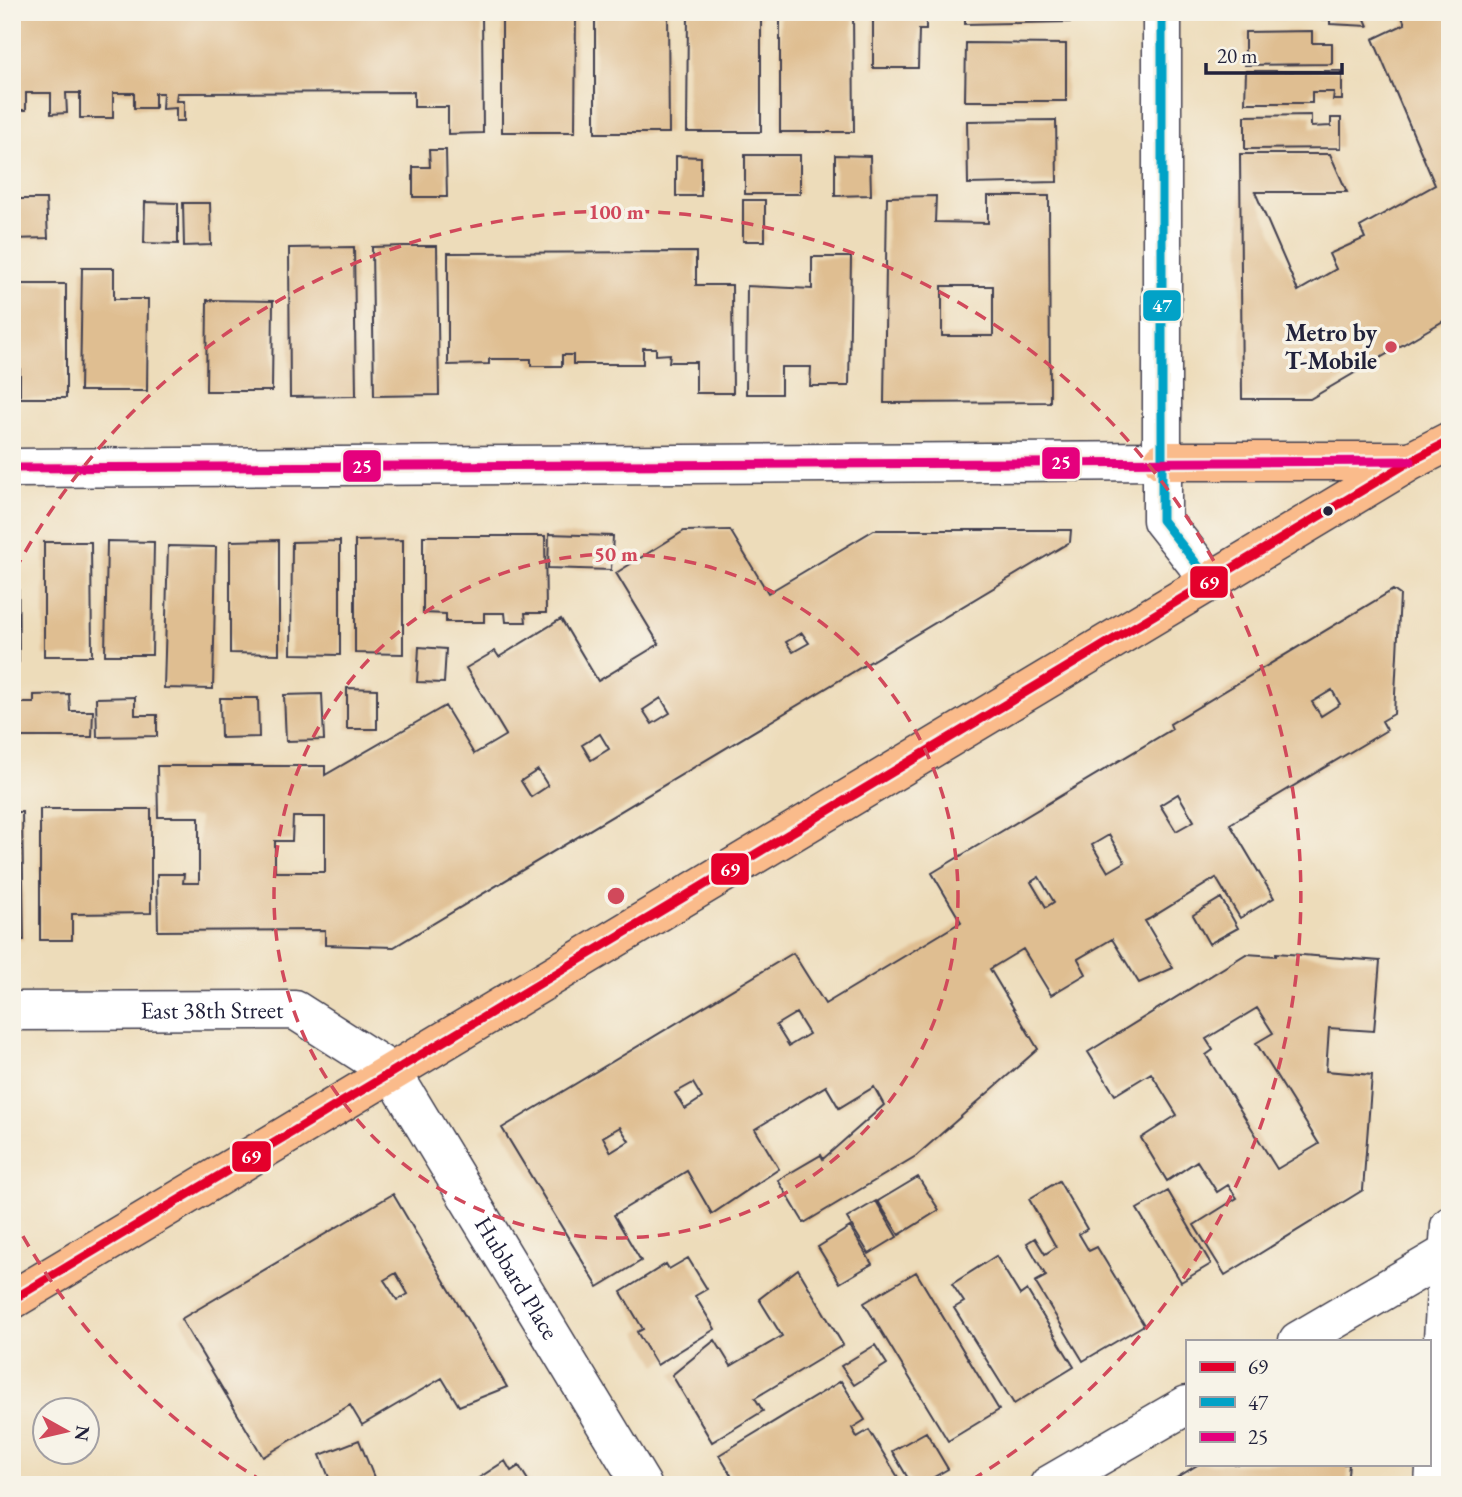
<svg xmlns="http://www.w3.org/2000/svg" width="1462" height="1497" font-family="'EB Garamond',serif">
<rect width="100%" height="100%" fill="#f7f3e8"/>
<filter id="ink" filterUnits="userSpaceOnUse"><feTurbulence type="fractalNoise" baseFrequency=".0143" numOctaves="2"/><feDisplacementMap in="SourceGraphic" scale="14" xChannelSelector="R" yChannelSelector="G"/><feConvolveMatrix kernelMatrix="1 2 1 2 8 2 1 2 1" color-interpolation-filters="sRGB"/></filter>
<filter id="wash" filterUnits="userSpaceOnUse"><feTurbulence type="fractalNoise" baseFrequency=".00686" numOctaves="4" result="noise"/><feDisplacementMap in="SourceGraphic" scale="28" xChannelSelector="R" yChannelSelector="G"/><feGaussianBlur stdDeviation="1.57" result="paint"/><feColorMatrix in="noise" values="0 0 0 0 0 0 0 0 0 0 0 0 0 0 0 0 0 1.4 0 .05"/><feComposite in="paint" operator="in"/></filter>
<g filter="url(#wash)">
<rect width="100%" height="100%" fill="#eddcba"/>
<g id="blocks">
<path fill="#dfbe91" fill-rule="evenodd" d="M12 12H482L483 133 448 134V107H414V92L177 93 176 101H184V121H176V108L162 109 163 93H155V108H134V93H113V118H80V93H66L67 113 51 114V93H26V110H12Z
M502 12H576L575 132H502Z
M595 12H668L669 133H595Z
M688 12H761V132H687Z
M780 12H853L854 132H780Z
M873 12H926V30H919L918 68H873Z
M965 12H1071V22L965 24Z
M1257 12H1362L1368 26 1330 24V19L1257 20Z
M1400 12H1450V317L1310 399H1242L1240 154H1330L1347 192H1255L1298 291 1336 269 1329 254 1365 238 1360 227 1435 185 1373 39 1405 24Z
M1312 31V43H1332V64L1245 65V32Z
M966 43 1066 44V101H965Z
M1246 71H1342V100H1333L1334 92H1312V103H1245Z
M1311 115V127L1331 126V118H1341V148L1245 149V116Z
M1056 120 1057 182 968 184 967 121Z
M429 150H446L447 197H413V167H430Z
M745 155H800V194H745Z
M835 155 870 156 871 195 835 196Z
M676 156 701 157V196H676Z
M936 196 935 222 988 223V196H1049L1050 402 884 403 887 197ZM942 286H993V336H942Z
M12 199H46L48 238 12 239Z
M743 200H765V241H743Z
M145 202 178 203V244L144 243Z
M183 203H210L211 245 184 246Z
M404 246H437L439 395 374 396 372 247Z
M354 247 356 396 290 397 289 248Z
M696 252V285H732L733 393H696V362H669L670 354 656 355V348H643V364H573V355H562V366H531V359H489V364L448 365V253Z
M812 257H851L849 386H810L811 367H781V394H746L747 286 812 289Z
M82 268H114V299H148L147 391H80Z
M20 284H66V398H20Z
M207 300 273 301 272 391H206Z
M730 530 768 593 874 530H1071L1070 542 394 947 325 945V930L158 931 157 874H184L183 883H199V817H158L157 766H325V775L445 706 474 754 506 735 466 668 495 651 499 657 561 619 598 681 659 644 616 573 684 531ZM802 633 809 643 793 652 786 642ZM661 698 670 713 652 724 643 710ZM600 734 609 749 591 760 582 745ZM538 770 548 786 531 797 521 781ZM293 817H325V872H275V841H292Z
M549 534 613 536 611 570 548 568Z
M423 536H545L546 613H525L526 622H506L505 613H484V622H446V614L423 613Z
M12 539H18L19 662H12Z
M279 540V654L230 653V541Z
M403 540V654L355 653V541Z
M107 541 154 542 152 655H105Z
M340 541V655L291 654 292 542Z
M44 542H91L92 656H44Z
M168 546 216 547 213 689 164 688Z
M1393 590 1400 595 1394 714 1382 721 1387 730 1230 824 1274 898 1240 918 1216 878 1149 919 1145 921 1173 968 1139 983 1112 939 1078 959 1086 974 1051 995 1023 949 990 969 1038 1049 916 1156 804 1223 778 1180 821 1155 823 1159 884 1105 874 1087 839 1108 826 1086 755 1129 779 1169 712 1214 687 1171 614 1215 641 1261 598 1287 502 1128 793 953 825 1004 961 922 932 873 1172 729 1170 724ZM1332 690 1340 704 1321 716 1312 702ZM1178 794 1194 821 1176 831 1160 805ZM1109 835 1125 862 1108 872 1092 845ZM1039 877 1054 902 1046 907 1031 882ZM796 1013 809 1034 789 1046 776 1025ZM693 1083 702 1098 685 1109 675 1093ZM620 1127 629 1141 611 1152 603 1137Z
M419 647 446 649 444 683 417 682Z
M347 688 377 689V729H347Z
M69 694 70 711H93L92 737H12V703H34V695Z
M322 694 324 740 286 741 284 695Z
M135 697V715H157V736L97 737 96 698Z
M220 698H258L259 737 221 738Z
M40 809H151V913L72 914V940H40Z
M12 812H22L24 940H12Z
M1221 898 1238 928 1209 944 1193 915Z
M1276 953 1380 961 1374 1031 1329 1028 1326 1071 1372 1075 1363 1190 1225 1275 1194 1225 1237 1198 1228 1185 1217 1192 1197 1161 1167 1181 1141 1138 1177 1115 1151 1073 1115 1095 1088 1052 1246 954 1276 956ZM1257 1008 1273 1033 1256 1043 1319 1144 1277 1169 1206 1055 1213 1050 1206 1039Z
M918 1177 939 1210 899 1235 878 1201Z
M1059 1181 1087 1229 1079 1234 1089 1251 1097 1247 1144 1325 1083 1361 1035 1282 1046 1276 1027 1243 1035 1238 1045 1254 1056 1247 1029 1199Z
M1168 1191 1211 1264 1181 1282 1137 1209Z
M393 1194 507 1387 459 1406 442 1378 362 1425 350 1405 263 1457 181 1319ZM396 1273 408 1294 397 1300 384 1280Z
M876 1201 897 1237 869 1254 847 1218Z
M850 1227 872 1264 840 1283 818 1247Z
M996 1256 1020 1295 1027 1290 1074 1367 1014 1404 954 1308 964 1302 952 1284Z
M688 1258 707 1289 695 1296 715 1329 657 1365 637 1332 643 1329 621 1292 666 1264 669 1269Z
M798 1269 843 1345 755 1398 763 1411 712 1442 672 1375 715 1340 731 1366 782 1336 759 1299Z
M916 1272 999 1410 948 1441 864 1303Z
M875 1345 887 1364 854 1385 841 1366Z
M841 1381 865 1420 852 1428 857 1437 869 1430 901 1482 737 1485 719 1455Z
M926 1432 948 1469 920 1485H912L892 1451Z
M359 1440 377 1485H332L320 1455Z
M505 1461 511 1471 519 1466 531 1485H468Z
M1199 1464H1349L1347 1485H1284V1481L1279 1485H1165Z"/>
</g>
</g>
<g filter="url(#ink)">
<use href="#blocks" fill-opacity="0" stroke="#403e4e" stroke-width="2"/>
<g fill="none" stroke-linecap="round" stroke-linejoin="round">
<g stroke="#403e4e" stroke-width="41">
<g id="minor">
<path d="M1162 12V520L1211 582"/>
<path d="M12 468 1163 461"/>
<path id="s1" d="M12 1011 295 1010 392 1072 642 1485"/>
<path d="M1298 1341 1448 1253"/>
<path d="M1049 1485 1187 1405"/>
<path d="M1434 1485 1450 1226"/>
</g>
</g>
<g stroke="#403e4e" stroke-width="41">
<path id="major" d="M1163 461H1409
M12 1300 1411 461 1450 441"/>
</g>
<use href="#minor" stroke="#fff" stroke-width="38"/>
<use href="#major" stroke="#fabb8b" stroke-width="38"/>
<g stroke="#f7f3e8" stroke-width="14">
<path id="bus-1" d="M12 1300 1411 461 1450 441"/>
</g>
<g stroke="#f7f3e8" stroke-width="14">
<path id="bus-2" d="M1162 12V520L1211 582"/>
</g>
<g stroke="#f7f3e8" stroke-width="14">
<path id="bus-3" d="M12 468 1411 461"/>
</g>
<use href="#bus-1" stroke="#e4002b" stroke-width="9"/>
<use href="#bus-2" stroke="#02a2c7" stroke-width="9"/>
<use href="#bus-3" stroke="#e5007d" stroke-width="9"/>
</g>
</g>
<g fill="none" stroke="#d1495b" stroke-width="3.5" stroke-dasharray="12 9">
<circle cx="616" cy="896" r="342"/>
<path d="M264 1482A684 684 0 0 1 15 1222M15 570A684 684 0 1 1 968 1482"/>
</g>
<circle fill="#d1495b" stroke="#f7f3e8" stroke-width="2.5" cx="1391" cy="347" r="7"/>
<circle fill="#22223b" stroke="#f7f3e8" stroke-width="2.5" cx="1328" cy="511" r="6"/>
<g text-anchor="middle" stroke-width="7" stroke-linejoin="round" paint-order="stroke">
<g font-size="24" font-weight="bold" fill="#22223b" stroke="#f7f3e8" text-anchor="end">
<text x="1377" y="341">Metro by<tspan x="1377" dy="28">T-Mobile</tspan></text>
</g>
<g font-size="24" fill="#22223b" stroke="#f7f3e8">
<text dy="8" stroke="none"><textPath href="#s1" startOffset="200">East 38th Street</textPath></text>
<text dy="8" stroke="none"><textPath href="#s1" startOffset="639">Hubbard Place</textPath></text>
</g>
</g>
<circle cx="616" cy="896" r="10" fill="#d1495b" stroke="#f7f3e8" stroke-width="3.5"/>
<g font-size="21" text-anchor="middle" font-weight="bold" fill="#d1495b" stroke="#f7f3e8" stroke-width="7" stroke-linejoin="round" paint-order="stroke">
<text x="616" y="219">100 m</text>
<text x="616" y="561">50 m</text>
</g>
<g stroke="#f7f3e8" stroke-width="2.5">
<rect x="1142" y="289" width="40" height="33" rx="7" fill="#02a2c7"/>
<rect x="1041" y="446" width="40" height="34" rx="7" fill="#e5007d"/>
<rect x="342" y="449" width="40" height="34" rx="7" fill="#e5007d"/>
<rect x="1189" y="565" width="40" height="34" rx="7" fill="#e4002b"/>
<rect x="710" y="852" width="40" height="34" rx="7" fill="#e4002b"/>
<rect x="231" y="1140" width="41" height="33" rx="7" fill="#e4002b"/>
</g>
<g font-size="19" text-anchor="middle" font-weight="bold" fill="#fff">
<text x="1162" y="312">47</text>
<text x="1061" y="469">25</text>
<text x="362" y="473">25</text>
<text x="1209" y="589">69</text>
<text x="730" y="876">69</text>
<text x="251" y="1163">69</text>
</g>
<rect width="1462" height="1497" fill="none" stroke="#f7f3e8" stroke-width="42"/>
<rect x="1186" y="1340" width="245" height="126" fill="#f7f3e8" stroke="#a29fa3" stroke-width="2"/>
<rect x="1200" y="1362" width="35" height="10" fill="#e4002b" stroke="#a29fa3" stroke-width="2"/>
<text x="1248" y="1374" font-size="21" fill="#22223b">69</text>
<rect x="1200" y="1397" width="35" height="10" fill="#02a2c7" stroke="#a29fa3" stroke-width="2"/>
<text x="1248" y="1410" font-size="21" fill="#22223b">47</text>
<rect x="1200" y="1432" width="35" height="10" fill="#e5007d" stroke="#a29fa3" stroke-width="2"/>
<text x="1248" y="1444" font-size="21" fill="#22223b">25</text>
<g transform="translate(66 1431) rotate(98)"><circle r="33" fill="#f7f3e8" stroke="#a29fa3" stroke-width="2"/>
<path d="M0-5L12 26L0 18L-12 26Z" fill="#d1495b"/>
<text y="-10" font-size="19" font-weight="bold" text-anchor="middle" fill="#22223b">N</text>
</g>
<path d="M1206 63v10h136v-10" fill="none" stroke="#22223b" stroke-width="3.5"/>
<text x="1217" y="63" font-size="21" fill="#22223b" stroke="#f7f3e8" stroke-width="5" paint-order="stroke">20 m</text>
</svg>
